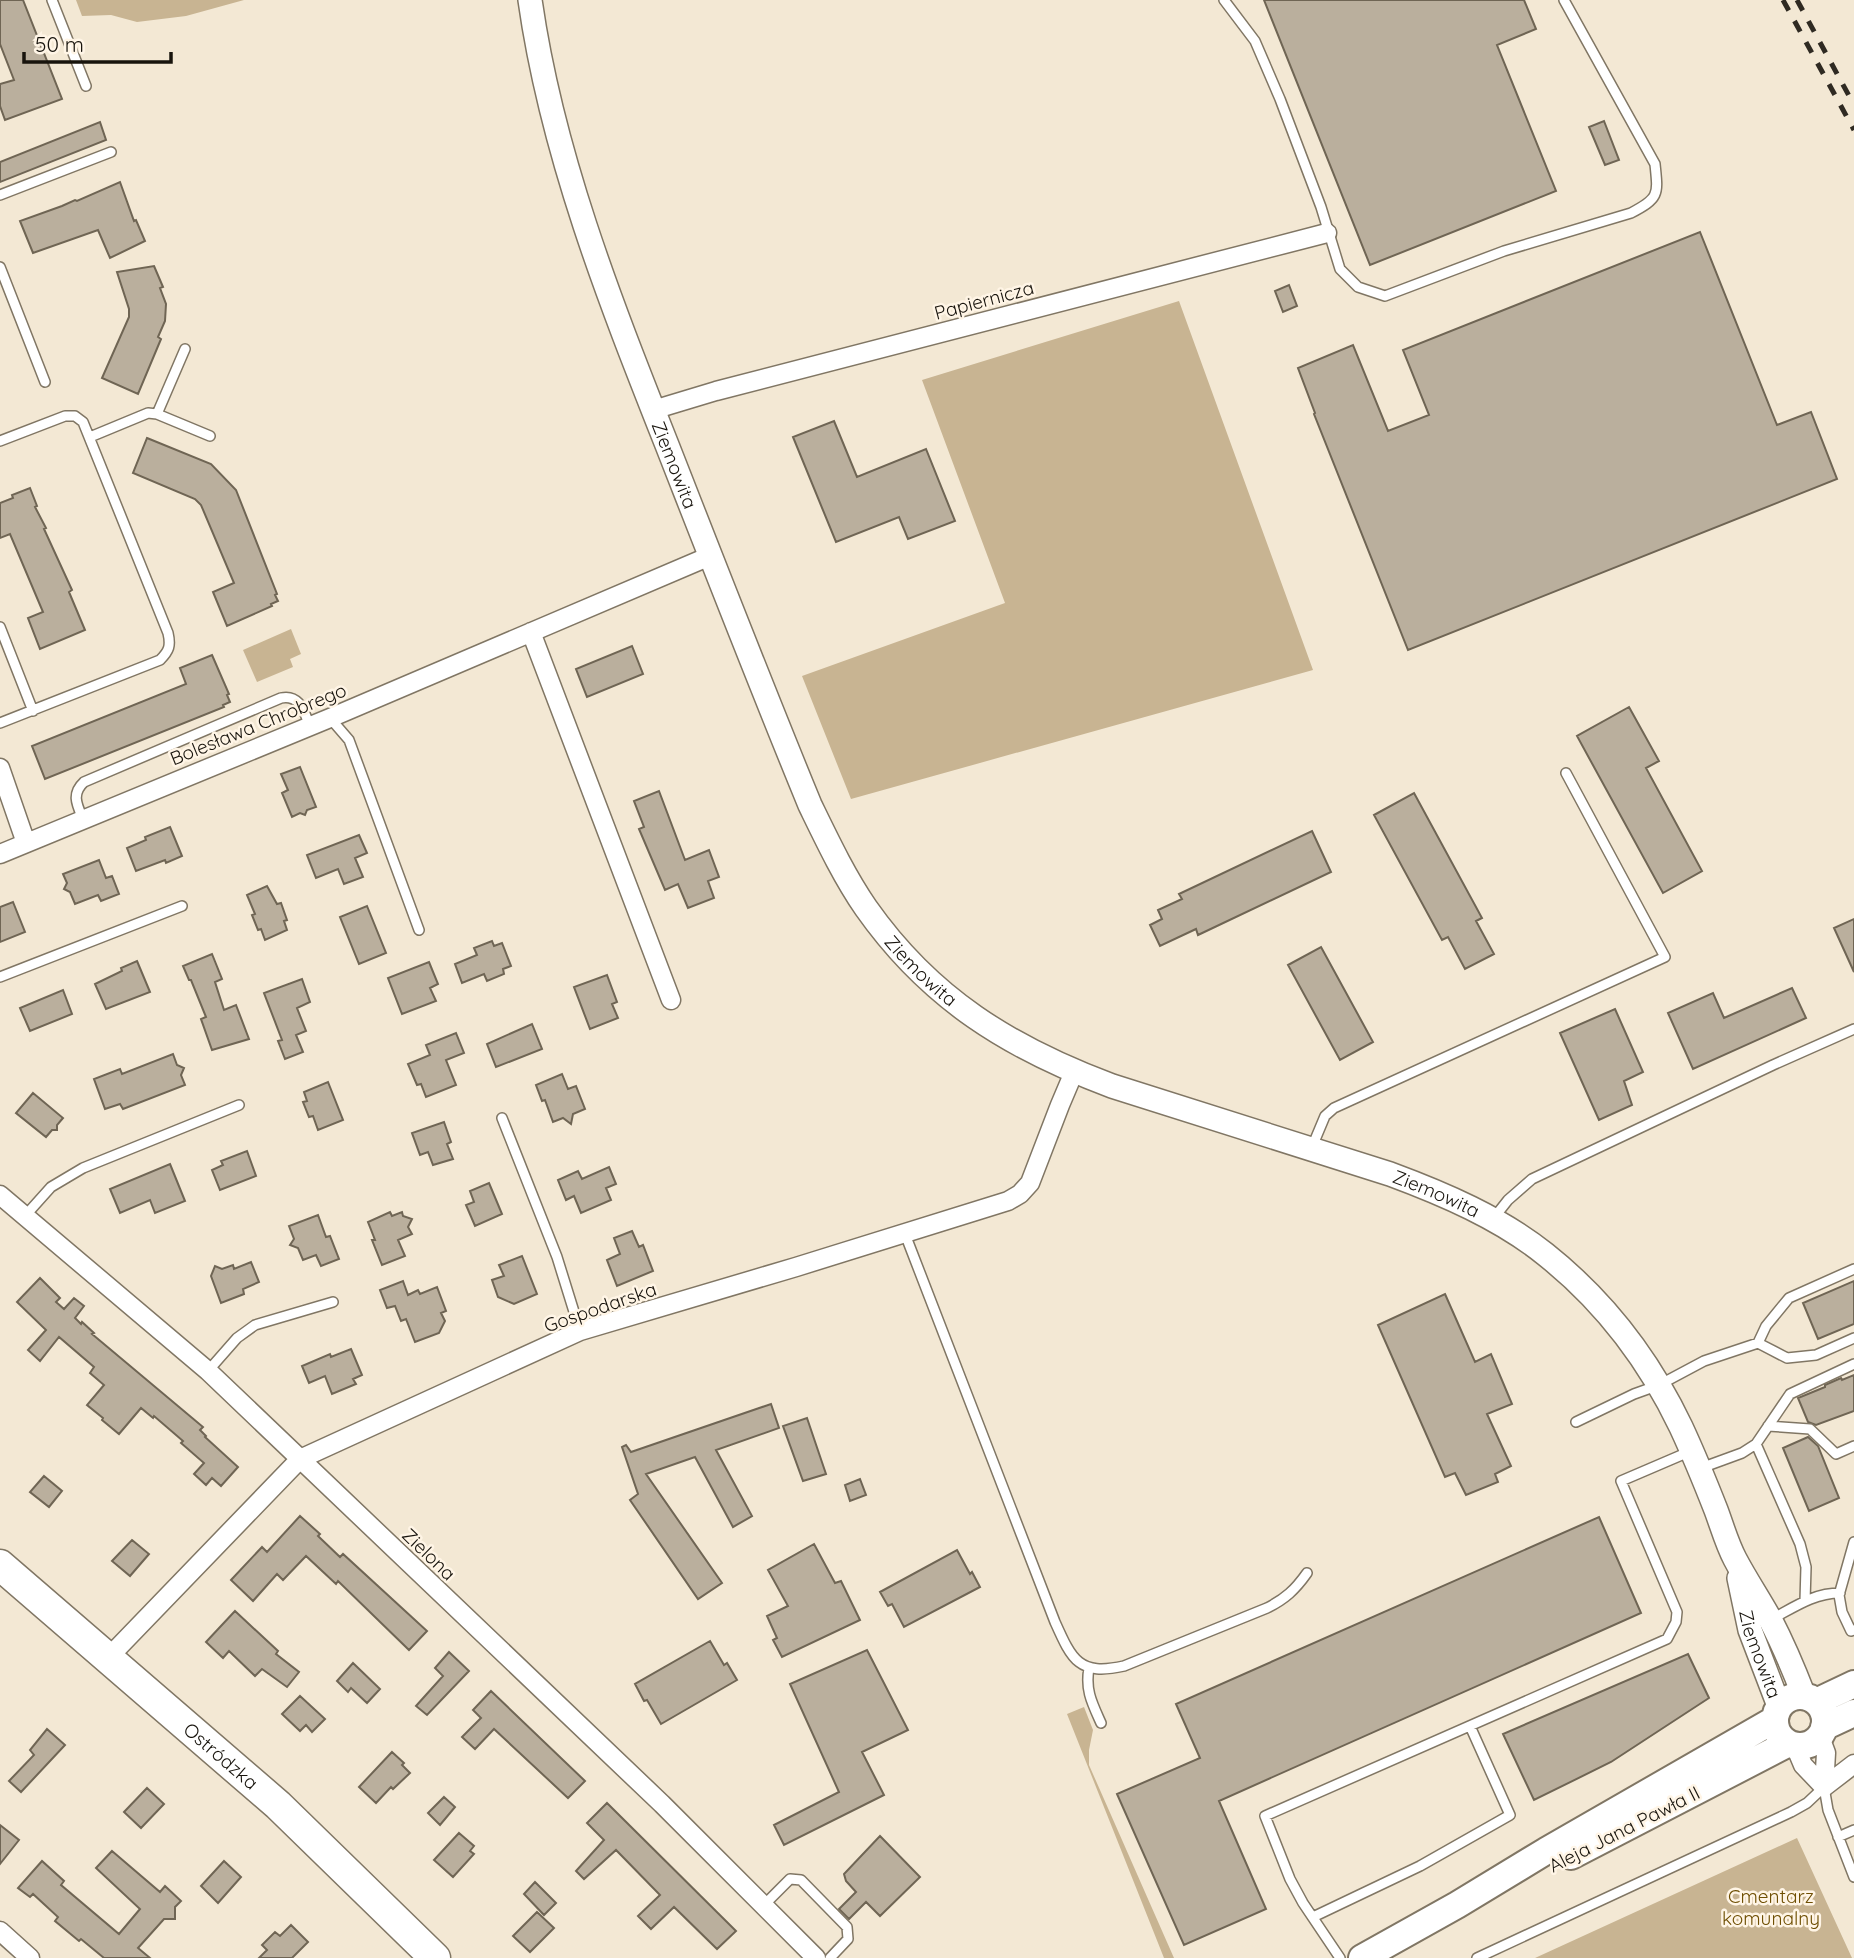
<svg xmlns="http://www.w3.org/2000/svg" width="1854" height="1958" font-family="Quicksand,sans-serif">
<rect width="100%" height="100%" fill="#f3e8d4"/>
<path fill="#c8b492" d="M76 0H244L186 16 137 22 111 15 82 16Z
M1179 301 1313 670 851 799 802 676 1005 603 922 380Z
M291 629 301 654 290 659 293 667 257 682 243 650Z
M1084 1707 1093 1730 1089 1750V1765L1174 1958H1164L1067 1714Z
M1797 1838 1852 1958H1535Z"/>
<path fill="#baaf9d" stroke="#6f6554" stroke-width="2" d="M0 0H23L62 99 5 120 0 106V84L14 80 0 44Z
M1264 0H1524L1536 29 1497 45 1556 191 1370 265Z
M1604 121 1619 160 1605 165 1589 127Z
M100 122 106 140 0 182V162Z
M120 182 134 221 136 220 145 241 110 258 98 230 33 253 20 221 62 206 75 200 77 201Z
M1700 232 1777 425 1811 412 1837 479 1408 650 1314 414 1315 413 1298 368 1353 345 1388 431 1429 415 1403 350Z
M154 266 163 287 160 288 166 304 165 321 158 337 161 339 138 394 102 378 129 317V309L117 272Z
M1289 285 1297 306 1283 312 1275 291Z
M834 421 857 477 926 449 955 521 908 539 899 517 836 542 793 437Z
M147 438 211 464 236 490 277 594 275 595 278 601 271 604 272 606 227 626 213 592 234 583 201 505 195 499 133 473Z
M30 488 37 506 35 507 46 528 44 529 72 590 69 592 85 630 40 649 28 618 43 612 10 534 0 538V503L13 498 12 495Z
M632 646 643 674 587 697 576 669Z
M212 655 229 694 227 695 230 702 223 705 224 707 45 779 32 746 186 684 180 668Z
M1629 707 1659 761 1646 768 1702 871 1663 893 1577 736Z
M300 767 316 807 307 810 305 815 300 813 292 817 282 793 288 790 281 774Z
M659 791 685 860 709 850 719 877 708 881 714 898 688 908 678 884 665 890 639 829 644 827 634 801Z
M1414 793 1482 918 1476 921 1494 954 1465 969 1448 937 1442 940 1374 815Z
M170 827 182 856 166 863 165 860 136 871 127 848 146 840 145 837Z
M1312 831 1331 872 1198 935 1196 929 1160 946 1150 925 1162 919 1158 910 1182 899 1179 894Z
M359 835 367 853 355 858 363 877 344 884 338 869 316 878 307 855Z
M99 860 106 878 112 876 119 894 101 901 98 895 75 904 70 892 64 889 67 883 63 874Z
M267 886 277 904 281 903 287 920 284 921 287 930 265 940 261 929 258 930 252 915 255 914 247 895Z
M13 902 25 932 0 942V907Z
M367 906 386 953 359 964 340 917Z
M1854 919V972L1834 928Z
M492 941 494 946 502 943 511 966 503 969 504 974 487 981 484 974 462 983 455 964 477 955 474 948Z
M1321 947 1373 1042 1340 1060 1288 965Z
M212 954 222 979 215 982 224 1010 236 1005 249 1039 212 1050 201 1019 206 1017 191 980H189L183 966Z
M137 961 150 992 106 1009 95 984 122 971 121 968Z
M429 962 438 984 430 988 436 1001 402 1014 388 978Z
M607 975 617 1002 612 1004 618 1018 590 1029 574 987Z
M302 979 310 1002 297 1008 306 1031 296 1035 303 1052 285 1059 278 1041 282 1040 264 993Z
M1792 988 1806 1018 1693 1069 1668 1013 1713 993 1724 1018Z
M63 990 72 1014 30 1031 20 1008Z
M1615 1009 1643 1072 1624 1081 1632 1105 1599 1120 1560 1033Z
M532 1024 542 1049 496 1067 487 1044Z
M456 1033 464 1053 446 1060 456 1085 426 1097 421 1084 417 1085 408 1064 430 1055 426 1045Z
M173 1054 177 1065 184 1068 181 1075 185 1085 123 1109 120 1104 105 1109 94 1079 120 1069 122 1074Z
M562 1074 568 1089 576 1086 585 1109 573 1114 571 1124 563 1118 553 1122 545 1100 542 1101 536 1085Z
M328 1082 343 1120 318 1130 313 1116 309 1117 303 1102 307 1101 304 1092Z
M33 1093 63 1118 57 1125V1130H52L46 1137 16 1113Z
M444 1122 451 1142 447 1144 453 1159 433 1165 428 1152 420 1155 412 1133Z
M247 1151 256 1176 220 1190 212 1170 223 1165 221 1161Z
M170 1164 185 1201 155 1213 150 1200 120 1213 110 1189Z
M609 1167 616 1184 606 1188 611 1200 581 1213 574 1196 566 1200 558 1180 578 1171 582 1179Z
M489 1183 502 1214 475 1226 466 1205 474 1202 470 1191Z
M390 1212 392 1216 402 1212 403 1216 412 1219 408 1227 412 1234 398 1240 405 1256 382 1265 372 1240H375L368 1222Z
M318 1215 326 1237 330 1236 339 1259 321 1266 316 1255 303 1260 298 1248 290 1245 294 1239 289 1226Z
M632 1231 639 1247 643 1245 653 1271 617 1286 607 1260 620 1254 614 1238Z
M522 1256 537 1294 514 1304 498 1297 492 1280 504 1276 499 1265Z
M251 1262 259 1282 243 1289 244 1294 221 1303 211 1276 215 1266 222 1269 233 1265 234 1269Z
M40 1278 60 1298 56 1302 64 1309 74 1298 84 1306 75 1318 81 1324 82 1322 94 1333 92 1334 203 1427 200 1430 206 1436 205 1437 238 1467 221 1486 212 1478 206 1485 194 1474 204 1463 181 1443 183 1441 154 1416 153 1418 141 1408 119 1434 102 1420 103 1418 87 1405 104 1385 90 1373 94 1367 59 1337 40 1361 28 1350 46 1330 17 1302Z
M403 1281 408 1295 418 1290 420 1294 437 1287 446 1311 441 1313 445 1321 439 1333 415 1342 406 1319 401 1321 395 1306 387 1308 380 1290Z
M1854 1281V1324L1818 1339 1803 1303Z
M1445 1294 1475 1362 1491 1354 1512 1404 1487 1414 1511 1466 1495 1474 1498 1482 1466 1495 1455 1473 1445 1477 1378 1325Z
M351 1349 362 1375 353 1379 356 1384 332 1394 325 1376 309 1383 302 1366 330 1354 331 1357Z
M1854 1375V1411L1816 1425 1808 1422 1798 1398 1825 1387V1385L1841 1378 1842 1380Z
M771 1404 779 1428 716 1450 752 1516 733 1527 695 1457 646 1474 722 1583 698 1599 630 1500 638 1494 622 1447 626 1445 631 1452Z
M807 1418 826 1474 803 1481 783 1426Z
M1808 1437 1818 1446 1839 1498 1809 1511 1783 1448Z
M44 1476 62 1491 49 1507 30 1492Z
M860 1479 866 1495 850 1501 845 1485Z
M300 1516 320 1534 318 1536 340 1557 343 1554 427 1631 409 1650 338 1581 336 1584 306 1556 283 1580 277 1574 253 1601 231 1580 262 1547 267 1552Z
M1599 1517 1641 1613 1219 1801 1266 1909 1184 1945 1117 1794 1200 1758 1176 1704Z
M132 1540 149 1554 130 1576 112 1561Z
M814 1544 835 1583 841 1581 860 1620 782 1657 773 1640 777 1638 767 1616 788 1606 768 1570Z
M957 1550 970 1574 972 1572 980 1587 904 1627 892 1604 888 1606 880 1592Z
M235 1611 278 1651 276 1654 299 1672 287 1687 262 1669 255 1676 229 1651 223 1658 206 1642Z
M710 1641 724 1665 727 1663 737 1680 661 1724 647 1700 644 1701 635 1684Z
M867 1650 908 1730 862 1752 884 1795 784 1845 774 1825 839 1792 790 1684Z
M449 1652 469 1671 427 1715 416 1706 443 1676 435 1668Z
M1688 1654 1709 1698 1611 1762 1534 1800 1503 1734Z
M353 1663 380 1689 367 1703 351 1688 348 1692 337 1681Z
M491 1691 585 1781 568 1798 494 1729 475 1749 462 1737 481 1718 473 1710Z
M300 1696 325 1719 312 1732 306 1725 300 1731 282 1714Z
M47 1729 65 1745 21 1792 9 1781 34 1755 30 1750Z
M392 1752 404 1763 402 1765 410 1773 393 1789 391 1787 376 1803 359 1787Z
M147 1788 164 1804 141 1828 124 1812Z
M444 1797 455 1807 440 1825 428 1813Z
M607 1803 736 1931 717 1949 674 1907 651 1929 638 1916 660 1895 616 1850 584 1879 576 1871 604 1840 587 1823Z
M0 1825 19 1840 0 1864Z
M459 1833 474 1846 470 1851 474 1854 453 1877 434 1860Z
M880 1836 920 1877 880 1916 866 1902 849 1919 839 1909 856 1892 846 1881 844 1874Z
M112 1851 160 1892 165 1886 181 1901 175 1907V1919H164L138 1948 150 1958H104L81 1939 79 1941 55 1921 58 1917 33 1894 30 1897 18 1888 42 1861 64 1881 61 1885 119 1934 140 1909 96 1868Z
M224 1861 241 1877 218 1903 201 1886Z
M535 1882 556 1903 544 1915 524 1894Z
M537 1912 554 1928 530 1952 513 1936Z
M291 1925 308 1942 292 1958H259L267 1950 262 1945 275 1932 280 1936Z"/>
<g fill="none" stroke-linecap="round" stroke-linejoin="round">
<g stroke="#807664" stroke-width="12">
<path id="service" d="M52 0 86 86
M1224 0 1255 41 1280 99 1321 207 1340 269 1358 287 1385 296 1504 251 1631 213C1660 198 1658 194 1655 164L1564 0
M0 195 111 152
M0 267 45 382
M157 414 210 436
M90 437 148 413 157 414 185 349
M0 441 65 416H75L83 422 168 633C171 646 169 651 160 660L0 723
M0 627 33 711
M330 718 349 740 419 930
M83 819C77 805 71 794 84 782L281 698C300 694 304 712 310 726
M0 977 182 906
M502 1118 557 1257 580 1331
M1312 1147 1325 1116 1334 1108 1665 957 1566 773
M25 1216 51 1187 83 1168 239 1105
M1493 1219 1508 1200 1532 1179 1773 1065 1854 1029
M905 1234 1055 1622C1072 1660 1079 1676 1124 1666L1267 1608C1285 1599 1295 1590 1307 1573
M1758 1343 1766 1326 1789 1298 1854 1269
M208 1371 237 1338 255 1325 333 1302
M1576 1422 1634 1394 1659 1385 1704 1361 1758 1343 1787 1358 1816 1355 1854 1338
M1768 1426 1810 1429 1836 1454 1854 1446
M1756 1444 1800 1544 1806 1567 1805 1601
M1701 1468 1742 1453 1756 1444 1790 1394 1854 1364
M1854 1542 1839 1595 1842 1612 1851 1631 1854 1630
M1770 1620C1793 1608 1813 1593 1840 1593
M1089 1668C1085 1690 1092 1703 1101 1723
M1824 1787 1828 1810 1854 1877
M1838 1837 1854 1830
M763 1906 790 1879 801 1880 847 1927 848 1939 830 1958
M1313 1917 1420 1866 1510 1815 1470 1726
M1340 1958 1303 1903 1290 1879 1265 1816 1667 1639 1676 1622 1677 1612 1621 1481 1691 1451
M1477 1958 1791 1812 1807 1803 1824 1787"/>
</g>
<g stroke="#807664" stroke-width="21">
<path id="minor" d="M653 410 716 391 1327 233
M531 632 671 1000
M0 768 26 843
M0 854 330 718 710 556
M0 1195 208 1371 662 1804 816 1958
M108 1658 300 1459 580 1331 796 1267 1008 1201 1020 1194 1030 1183 1060 1105 1074 1072
M1820 1737 1826 1753 1824 1787
M1795 1746 1803 1765 1824 1787
M1824 1787 1854 1764
M0 1931 30 1958"/>
</g>
<g stroke="#807664" stroke-width="26">
<g id="tertiary">
<path id="s1" d="M530 0C552 155 610 301 667 445 714 565 761 686 810 805 827 840 844 876 866 908 930 999 1010 1048 1112 1086L1390 1174C1444 1194 1500 1218 1545 1254 1603 1300 1649 1360 1681 1427 1694 1455 1705 1482 1716 1510 1722 1526 1727 1544 1735 1559 1746 1580 1759 1599 1770 1619 1783 1644 1794 1670 1804 1696"/>
<path id="s2" d="M1739 1578 1750 1630 1779 1706"/>
</g>
</g>
<g stroke="#807664" stroke-width="30">
<path id="secondary" d="M1775 1721a25 25 0 1 1 50 0a25 25 0 1 1-50 0Z
M1816 1702 1854 1684
M1824 1727 1854 1713
M1571 1856 1787 1744
M1362 1958 1457 1905 1546 1851 1774 1720"/>
</g>
<g stroke="#807664" stroke-width="33">
<g id="primary">
<path id="s3" d="M0 1565 278 1805 435 1958"/>
</g>
</g>
<use href="#service" stroke="#fff" stroke-width="9"/>
<use href="#minor" stroke="#fff" stroke-width="18"/>
<use href="#tertiary" stroke="#fff" stroke-width="23"/>
<use href="#secondary" stroke="#fff" stroke-width="26"/>
<use href="#primary" stroke="#fff" stroke-width="30"/>
<path stroke="#2f2a22" stroke-width="5" stroke-dasharray="12 12" stroke-linecap="butt" d="M1783 0 1854 130
M1797 0 1854 105"/>
</g>
<g text-anchor="middle" stroke-width="5" stroke-linejoin="round" paint-order="stroke">
<g font-size="19" fill="#18140d" stroke="#fff5e6">
<text transform="translate(984 300) rotate(-15)" y="7">Papiernicza</text>
<text dy="7" stroke="none"><textPath href="#s1" startOffset="488">Ziemowita</textPath></text>
<text transform="translate(258 724) rotate(-22)" y="7">Bolesława Chrobrego</text>
<text dy="7" stroke="none"><textPath href="#s1" startOffset="1055">Ziemowita</textPath></text>
<text dy="7" stroke="none"><textPath href="#s1" startOffset="1622">Ziemowita</textPath></text>
<text transform="translate(600 1307) rotate(-19)" y="7">Gospodarska</text>
<text transform="translate(429 1554) rotate(44)" y="7">Zielona</text>
<text dy="7" stroke="none"><textPath href="#s2" startOffset="79">Ziemowita</textPath></text>
<text dy="7" stroke="none"><textPath href="#s3" startOffset="292">Ostródzka</textPath></text>
<text transform="translate(1624 1829) rotate(-27)" y="7">Aleja Jana Pawła II</text>
</g>
<g font-size="19" fill="#6e4e02" stroke="#fff5e6">
<text x="1771" y="1903">Cmentarz<tspan x="1771" dy="22">komunalny</tspan></text>
</g>
</g>
<path d="M24 52v10h147v-10" fill="none" stroke="#18140d" stroke-width="3.5"/>
<text x="35" y="52" font-size="21" fill="#18140d" stroke="#fff5e6" stroke-width="5" paint-order="stroke">50 m</text>
</svg>
